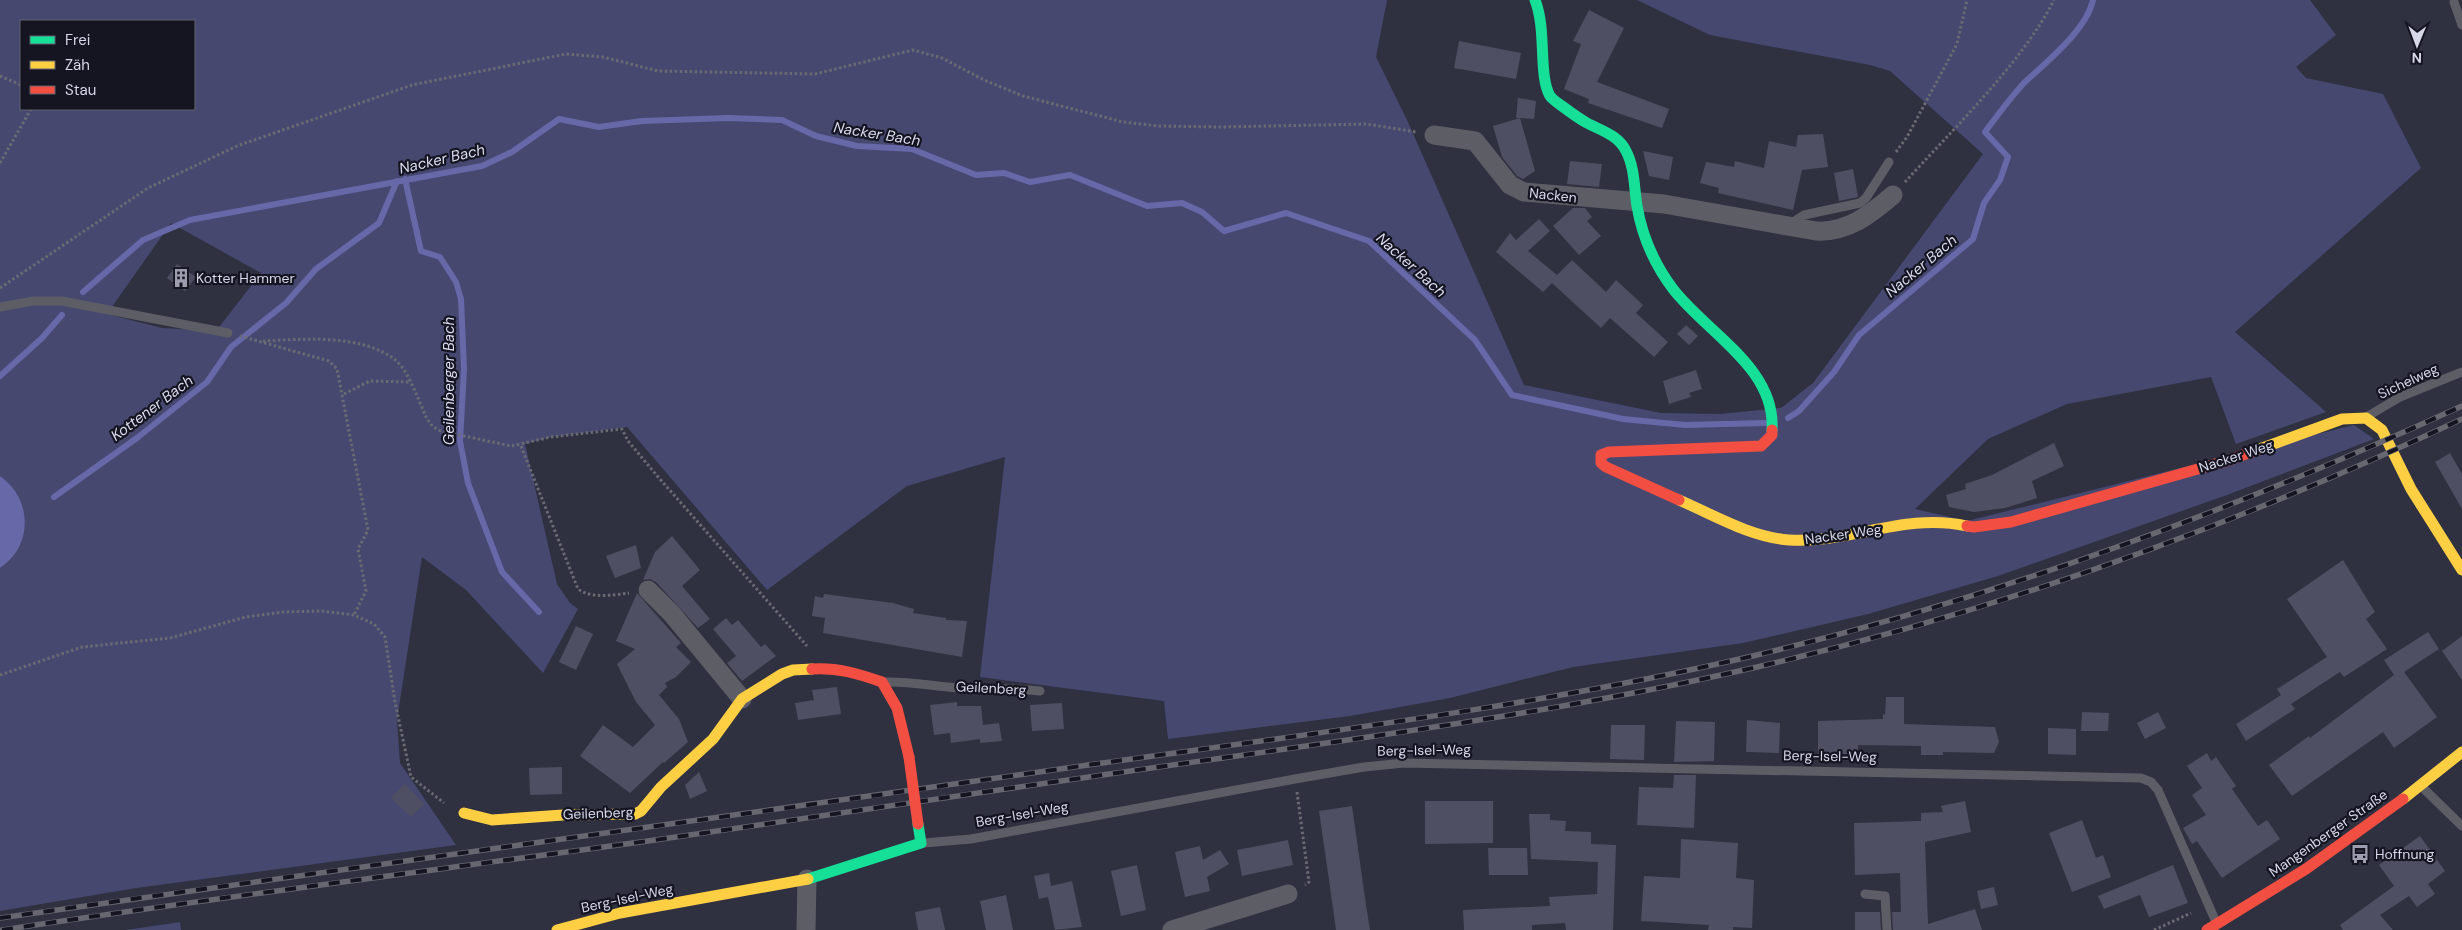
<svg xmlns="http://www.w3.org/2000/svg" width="2462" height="930" font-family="'DM Sans',sans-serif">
<rect width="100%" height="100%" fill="#2f3040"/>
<path fill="#464870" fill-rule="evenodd" d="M0 0H1387L1376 57 1407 120 1524 385 1661 413 1720 414 1781 408 1813 383 1983 154 1890 71 1870 65 1710 35 1637 0H2310L2336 35 2296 67 2306 78 2383 94 2421 168 2235 332 2326 412 2236 444 2211 377 2067 404 1988 439 1915 509 1967 521 2354 425 2374 439 2227 495 1998 576 1868 614 1743 643 1573 667 1450 698 1350 716 1168 739 1164 701 980 677 1005 457 907 486 767 590 627 427 551 437 525 444 557 584 570 603 578 609 543 673 466 590 422 557 397 720 400 763 456 845 136 888 0 911V568C33 547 31 498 0 476ZM21 21H194V109H21ZM171 223 261 273 216 331 162 328 107 314Z
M180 922 181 930H126Z"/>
<path fill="#6668a8" d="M0 476C32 498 34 546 0 568Z"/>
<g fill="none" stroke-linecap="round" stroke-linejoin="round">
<path stroke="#6668a8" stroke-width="6" d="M405 179 421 251 440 257 456 282 461 299 464 369 460 441 468 483 502 572 539 612
M83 292 143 240 190 220 482 166 512 152 559 119 599 127 642 121 728 118 782 120 816 136 857 146 912 149 976 175 1004 173 1030 182 1070 175 1147 206 1182 203 1202 212 1224 231 1286 213 1369 241 1475 340 1512 395 1623 419 1685 425 1765 423
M0 376 42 338 62 315
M1788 418 1799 411 1834 372 1859 335 1973 239 1984 203 2000 180 2008 157 1985 132C1997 116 2010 98 2024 83 2046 62 2086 31 2093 0
M54 497 137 438 207 382 231 347 286 303 316 269 379 223 397 181"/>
</g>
<path fill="#4f4f63" d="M1589 10 1624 28 1597 82 1669 109 1662 128 1588 103 1589 99 1564 89 1581 44 1573 41Z
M1459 41 1521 53 1516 79 1454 68Z
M1518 98 1536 101 1534 119 1520 118 1535 171 1523 179 1517 176 1502 157 1493 126 1520 118H1516Z
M1823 134 1828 167 1802 170 1793 210 1718 193 1719 188 1700 183 1706 162 1734 167 1735 161 1764 168 1769 141 1796 147 1798 135Z
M1643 151 1673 157 1669 180 1649 176Z
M1570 161 1602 164 1599 187 1567 184Z
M1853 169 1858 197 1839 201 1834 173Z
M1573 208H1585L1592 217 1587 221 1601 236 1579 255 1553 226Z
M1539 219 1550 231 1528 251 1557 275 1572 260 1606 292 1616 280 1643 305 1636 313 1668 342 1654 357 1610 318 1601 328 1552 283 1543 292 1496 252 1510 233 1516 240Z
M177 264 196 277 185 291 167 278Z
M1686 325 1698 336 1689 345 1677 334Z
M1696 370 1702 389 1689 393 1691 397 1669 404 1663 381Z
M2054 443 2064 466 2032 481 2037 498 2005 508 1974 512 1949 507 1946 495 1966 489 1965 484 1992 475Z
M2450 453 2462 474V509L2435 462Z
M672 536 700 570 682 586 710 619 698 628 656 582 650 579 643 580 655 552Z
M636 545 641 568 615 578 606 556Z
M2343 560 2375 612 2366 619 2387 649 2344 677 2340 672 2291 704 2295 709 2246 741 2236 724 2281 695 2277 689 2327 657 2287 599Z
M637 593 681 643 676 647 691 662 676 677 665 683 667 687 659 695 679 719 688 742 664 763 663 762 630 793 580 756 603 725 633 747 655 725 636 702 617 664 635 649 616 641Z
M824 594 893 603 914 609 913 613 946 618V620L967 621 962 657 823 633 825 618 812 616 815 596 823 598Z
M726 618 732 625 738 620 761 647 765 644 776 656 742 681 727 663 736 656 713 629Z
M576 626 593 634 576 670 559 662Z
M2428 632 2439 649 2404 672 2437 717 2394 748 2383 732 2292 796 2269 765 2309 736 2310 738 2394 675 2384 660Z
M2462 636V680L2442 651Z
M837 687 841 714 798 720 795 703 814 700 812 690Z
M1886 697H1904V724L1995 727 1999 742 1994 753 1943 752V755H1921V746L1858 745V754H1818V721L1883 719V714L1885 715Z
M957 702V706H981L983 725 999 723 1002 741 980 743V739L951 743 950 733 934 735 930 705Z
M1062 703 1064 729 1032 731 1030 705Z
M2082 712 2109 713 2108 731H2081Z
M2158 712 2166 728 2145 739 2137 723Z
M1747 720 1780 723 1779 753 1746 752Z
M1676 721 1715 722 1714 761 1674 762Z
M1611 725H1645L1644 760 1610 759Z
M2048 728 2076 729V755L2048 754Z
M2207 753 2211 761 2216 757 2236 786 2232 789 2258 826 2267 820 2280 839 2222 878 2197 841 2192 844 2183 828 2206 815 2192 795 2202 788 2187 766Z
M562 767V794L530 795 529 768Z
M699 772 707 791 690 799 685 785Z
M1674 775H1696L1694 828 1637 825 1639 787 1673 788Z
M405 784 424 804 411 817 391 798Z
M1425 801H1493V843L1425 844Z
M1965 801 1971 832 1925 842 1928 924 1975 909 1982 930H1893L1892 912H1901L1900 873 1855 875 1854 823 1921 821V813L1943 812 1941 806Z
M1352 806 1366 905 1370 930H1336L1329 880 1319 811Z
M1529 814H1550V820L1566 821 1565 831 1591 832V844L1616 845 1613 930H1566L1565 923 1532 925V930H1464L1463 910 1550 906 1549 897 1597 894 1598 862 1531 859Z
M2082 820 2096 858 2103 855 2111 877 2072 892 2049 833Z
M2420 836 2445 871 2428 884 2435 894 2417 907 2409 896 2380 915 2393 930H2343L2340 925 2394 886 2379 865Z
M1681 839 1738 843 1736 878 1754 880 1752 928 1733 927V930H1708L1709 925 1641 921 1644 876 1680 878Z
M1288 840 1293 865 1242 876 1237 850Z
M1200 846 1203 860 1220 850 1229 864 1207 877 1210 891 1185 897 1175 852Z
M1488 848H1527L1528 875H1489Z
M1137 865 1146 910 1121 916 1111 871Z
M2173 865 2188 903 2149 917 2140 895 2104 909 2098 896Z
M1049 873 1051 886 1072 881 1082 927 1055 930 1048 897 1039 899 1034 876Z
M1994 887 1998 905 1981 909 1977 891Z
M1006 895 1013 930H986L980 901Z
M940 907 945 930H918L915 912Z
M1855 912H1880L1881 930H1855Z"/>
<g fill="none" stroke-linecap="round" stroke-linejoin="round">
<path stroke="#6a6b72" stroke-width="3" stroke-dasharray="2.5 2.5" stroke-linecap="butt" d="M0 76 21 85
M1896 152 1907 137 1957 44 1967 0
M0 163 31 109
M1905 182C1953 129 2022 63 2054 0
M0 288 148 188 237 146 412 85 566 54 603 57 658 71 815 74 913 50 942 58 984 80 1023 96 1123 122 1159 126 1220 127 1367 124 1416 132
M240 336 329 361 337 369 368 530 358 549 366 591 354 615
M263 341C302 339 361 334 394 359 406 368 412 385 418 398 424 411 427 426 441 431L511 446 551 437 622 429 628 441 659 478 807 646
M344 394 370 381 410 382
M521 446 578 589C591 599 614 595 629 593
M0 675 82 647 170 638 246 617 283 612 322 611 354 615 374 624 385 637 395 702 411 777 444 803
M1297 792 1309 882 1305 885
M2154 930 2191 913"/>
<path stroke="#5d5e65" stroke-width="9" d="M2454 2 2462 25
M1790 224 1804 215 1860 203 1866 198 1889 162
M0 307 33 301H62L228 333
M2368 416 2400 397 2462 372
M885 682C911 681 936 687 962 688 989 689 1013 688 1040 691
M2422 787 2462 826
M924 843 971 839 1295 779 1364 767 1404 763 2141 778 2151 782 2158 790 2216 922
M1865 894 1885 896 1887 930"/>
<path stroke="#5d5e65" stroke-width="19" d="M1434 135 1475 141 1510 185 1524 192 1664 204 1816 231C1847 233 1871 214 1893 195
M648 590 672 614 742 699
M806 930 807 879
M1172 930 1288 894"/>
<path stroke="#16e098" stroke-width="11" d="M1535 0C1547 30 1538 75 1550 96 1553 100 1558 103 1562 106 1570 112 1578 118 1587 123 1602 131 1618 135 1626 151 1635 168 1634 188 1637 206 1642 236 1655 265 1673 289 1707 333 1776 368 1772 430
M808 879 921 843 918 824"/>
<path stroke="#ffcf43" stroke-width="11" d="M2257 450 2342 419 2366 418 2382 430 2411 489 2462 570
M1679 500C1714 515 1750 537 1789 540 1850 544 1904 512 1967 526
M2403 799 2462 752
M464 813 492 820 563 815 635 814 641 811 661 787 713 739 742 699 782 674 793 670 812 669
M557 930 620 913 808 879"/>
<path stroke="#f24e42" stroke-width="11" d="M1679 500 1606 467 1601 463V455L1609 452 1761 446 1772 435V430
M1967 526 1974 527 2011 522 2226 461 2257 450
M812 669C837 667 859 674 882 682L897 708 909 757
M2207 930 2306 869 2403 799"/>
<g stroke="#676770" stroke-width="5.5">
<path id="rail" d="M0 918C339 869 679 824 1018 775 1265 739 1514 712 1757 655 2001 597 2234 510 2462 406
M2 930C219 897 437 870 655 840 797 820 939 798 1082 778 1307 745 1535 718 1757 667 2000 611 2236 525 2462 419"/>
</g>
<use href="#rail" stroke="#141521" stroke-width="4" stroke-dasharray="11" stroke-linecap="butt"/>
<path stroke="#f24e42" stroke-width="11" d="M909 757 918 824"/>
</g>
<defs>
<g id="building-bare" transform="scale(1.5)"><path d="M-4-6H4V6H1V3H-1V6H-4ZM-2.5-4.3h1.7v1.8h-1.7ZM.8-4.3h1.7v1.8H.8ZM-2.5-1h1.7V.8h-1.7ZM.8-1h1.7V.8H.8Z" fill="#9c9dae" stroke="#141521" stroke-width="2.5" paint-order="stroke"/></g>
<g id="bus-bare" transform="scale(1.5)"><path d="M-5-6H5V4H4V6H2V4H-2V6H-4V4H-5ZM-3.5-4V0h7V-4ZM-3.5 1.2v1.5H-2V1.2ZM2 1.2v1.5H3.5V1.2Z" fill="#9c9dae" stroke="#141521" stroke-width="2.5" paint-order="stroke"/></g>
</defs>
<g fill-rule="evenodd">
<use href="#building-bare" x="181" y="278"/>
<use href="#bus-bare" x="2360" y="854"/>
</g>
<g text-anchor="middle" stroke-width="4.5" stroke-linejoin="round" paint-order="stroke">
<g font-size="14" fill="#d6d8ea" stroke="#141521">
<text transform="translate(1553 195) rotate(6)" y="5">Nacken</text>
<text transform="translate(2408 381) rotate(-25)" y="5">Sichelweg</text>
<text transform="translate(2236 456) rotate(-18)" y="5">Nacker Weg</text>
<text transform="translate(1843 534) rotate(-8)" y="5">Nacker Weg</text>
<text transform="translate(991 688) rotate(3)" y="5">Geilenberg</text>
<text transform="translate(1424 750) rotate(-1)" y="5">Berg-Isel-Weg</text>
<text transform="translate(1830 756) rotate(1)" y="5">Berg-Isel-Weg</text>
<text transform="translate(598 813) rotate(-2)" y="5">Geilenberg</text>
<text transform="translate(1022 814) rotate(-10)" y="5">Berg-Isel-Weg</text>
<text transform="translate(2328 833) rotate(-35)" y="5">Mangenberger Straße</text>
<text transform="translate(627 898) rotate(-12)" y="5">Berg-Isel-Weg</text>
</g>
<g font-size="14" fill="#d6d8ea" stroke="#141521" text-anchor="start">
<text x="196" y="283">Kotter Hammer</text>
<text x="2375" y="859">Hoffnung</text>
</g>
<g font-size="15" font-style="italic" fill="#dadcf0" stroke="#141521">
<text transform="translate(877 134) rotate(9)" y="5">Nacker Bach</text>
<text transform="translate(442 159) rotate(-13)" y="5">Nacker Bach</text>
<text transform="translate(1411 265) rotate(42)" y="5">Nacker Bach</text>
<text transform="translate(1921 266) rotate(-40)" y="5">Nacker Bach</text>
<text transform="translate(449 381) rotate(-90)" y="5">Geilenberger Bach</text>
<text transform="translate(152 408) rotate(-37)" y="5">Kottener Bach</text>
</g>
</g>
<rect x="20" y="20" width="175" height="90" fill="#141521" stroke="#626371"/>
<rect x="30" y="36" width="25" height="8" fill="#16e098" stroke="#626371"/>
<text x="65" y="45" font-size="15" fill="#d6d8ea">Frei</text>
<rect x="30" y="61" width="25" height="8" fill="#ffcf43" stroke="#626371"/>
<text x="65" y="70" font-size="15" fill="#d6d8ea">Zäh</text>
<rect x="30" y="86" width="25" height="8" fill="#f24e42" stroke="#626371"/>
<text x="65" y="95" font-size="15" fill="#d6d8ea">Stau</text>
<g transform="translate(2417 45) rotate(181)" stroke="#141521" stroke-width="4" paint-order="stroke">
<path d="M0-4L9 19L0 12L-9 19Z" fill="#d6d8ea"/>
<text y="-8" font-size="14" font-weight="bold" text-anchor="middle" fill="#d6d8ea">N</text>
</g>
</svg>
